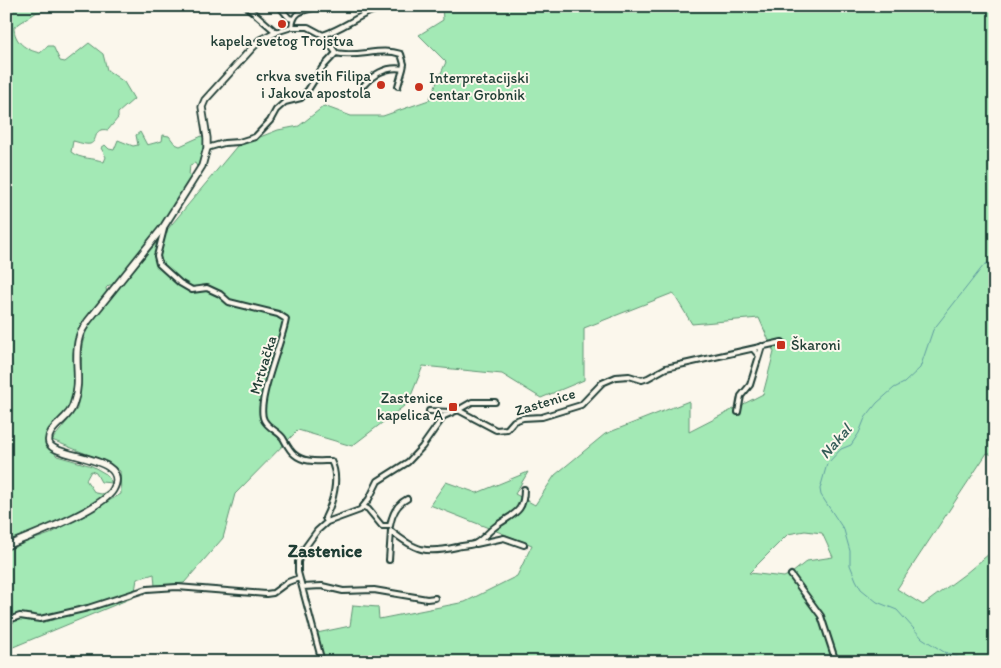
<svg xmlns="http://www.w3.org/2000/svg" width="1001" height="668" font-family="Itim,sans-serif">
<rect width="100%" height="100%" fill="#fbf7ec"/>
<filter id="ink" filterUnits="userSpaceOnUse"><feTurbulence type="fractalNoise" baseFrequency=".02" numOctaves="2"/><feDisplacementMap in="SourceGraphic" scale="10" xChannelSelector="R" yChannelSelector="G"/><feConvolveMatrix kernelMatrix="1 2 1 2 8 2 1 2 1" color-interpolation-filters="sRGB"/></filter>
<g filter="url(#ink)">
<path fill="#a3e9b5" stroke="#619374" d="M6 6H46L53 9 37 12 14 27C14 42 26 50 40 53L48 46H53L60 61 65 62 89 43 103 54 107 70 124 82 134 99 118 113V118L108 130C92 127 99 141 90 144 85 145 78 142 73 141L71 152C81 160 93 157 104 162L106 157 101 148 105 145 109 149 114 150 118 140 133 146 138 145 136 135 140 132 147 145 162 141 163 135 169 136 175 144 180 146 204 135 202 161 198 168 195 163 190 165 189 175 194 176 165 220 115 285H109L106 288 107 294 76 334 73 354 75 392 67 413 46 443 57 456 92 466 106 474 112 483 101 482 96 473 91 471 86 480 95 493 102 494 112 488 82 513 6 543Z
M442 6H995V456L987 453 897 589 923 605 965 574 989 554 995 558V662H837C833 643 826 621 816 605 809 594 797 586 792 573L807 561 833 557 822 533 805 531 788 534 749 573 784 577 788 575 820 617 834 662H324L317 633 350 626 353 605 378 607 379 619 465 602 517 576 532 545 430 505 446 482 477 493 528 472 515 494 535 505 555 475 605 434 689 401V432L763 394 774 352 759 318 692 324 673 293 584 328V380L541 398 502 374 423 366 408 403 352 446 298 430 235 494 223 538 184 583 155 586 154 574 137 579 134 597 6 650V549L50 534 121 494 120 471 94 457 52 440 77 409 81 375 82 345 88 325 237 146 278 130 299 126 324 106 351 116H383L429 100 446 62 419 35 443 20Z"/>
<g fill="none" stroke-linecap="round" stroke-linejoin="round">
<path stroke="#609ca0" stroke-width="1" d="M945 652 970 662
M953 662 944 652 922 638 897 610 877 602 861 589 856 580 850 565V551L844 530 821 495 820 489 827 464 841 449 851 445 859 433 865 418 877 403 894 388 904 383 920 368 933 330 984 265 995 260"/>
<g stroke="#1f3d34" stroke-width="8">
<path id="minor" d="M246 6 276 32 292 27C294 8 306 11 321 6
M279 6 289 18 293 19
M292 27H308L323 35C347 27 363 11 388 6
M323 35 336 53C358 58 380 47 401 54L404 64 403 69C387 66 375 73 364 85
M398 86 403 69
M207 148 224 143 239 142 255 137 270 121 276 110 285 102 301 98 308 90 322 68 336 53
M164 229 157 256 159 264 180 283 192 290 207 288 220 294 229 302 278 314 286 319C283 341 255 403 264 420 268 428 278 431 283 438 286 443 289 450 294 454 304 463 318 461 331 461 340 478 333 502 325 518L327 522
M753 349 759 356 762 346
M458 410 472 402H495
M429 411 451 412
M738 412 741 396 750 385 759 356
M995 505 991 519 992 532 995 534
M364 507 368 509 382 526H390C392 514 397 504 407 499
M391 531C416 551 425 554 457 547 463 545 471 546 476 543 484 538 489 531 496 526 514 513 524 513 524 489
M476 544 504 538 524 545
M389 560 391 531
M791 575 821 616 836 662
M302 587 322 586 343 591 374 590 427 599 435 598
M6 621 20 616 40 619 88 608 147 589 177 587 266 594 273 593 288 582 299 578
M322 662 298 572V562L301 553 317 531 327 522 360 510 369 499 378 481 408 462 422 447 444 416 458 410 496 430 507 429 514 421 523 418 542 417 581 405 602 383 616 377 629 376 642 380 648 378 666 368 782 342"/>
</g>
<g stroke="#1f3d34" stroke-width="9">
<path id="secondary" d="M6 546C30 536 101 510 113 490 133 455 54 459 49 443 46 431 61 423 67 415 70 412 73 406 74 402 82 381 73 358 79 338 80 332 85 326 88 321L164 226 202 166 207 148V138L202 107 205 100 253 47 260 40 276 32"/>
</g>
<use href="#minor" stroke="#fbf7ec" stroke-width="4"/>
<use href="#secondary" stroke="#fbf7ec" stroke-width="5.5"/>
</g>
</g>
<g fill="#c8321e" stroke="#fbf7ec" stroke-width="2">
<circle cx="282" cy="24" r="5"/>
<circle cx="381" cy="85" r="5"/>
<circle cx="419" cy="87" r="5"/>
<rect x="776" y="340" width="10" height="10" rx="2.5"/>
<rect x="448" y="402" width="10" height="10" rx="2.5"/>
</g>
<g text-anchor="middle" stroke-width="4" stroke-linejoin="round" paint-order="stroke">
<g font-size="15" fill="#1f3d34" stroke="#fbf7ec" text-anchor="end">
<text x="282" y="46" text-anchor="middle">kapela svetog Trojstva</text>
<text x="371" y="81">crkva svetih Filipa<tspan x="371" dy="17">i Jakova apostola</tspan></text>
<text x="429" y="83" text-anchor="start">Interpretacijski<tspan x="429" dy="17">centar Grobnik</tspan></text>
<text x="791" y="350" text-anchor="start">Škaroni</text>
<text x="443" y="403">Zastenice<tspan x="443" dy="17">kapelica A</tspan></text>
</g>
<g font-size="15" fill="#1f3d34" stroke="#fbf7ec">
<text transform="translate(263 365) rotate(-73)" y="5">Mrtvačka</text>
<text transform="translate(545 402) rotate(-17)" y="5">Zastenice</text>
</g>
<g font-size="16" font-style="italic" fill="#355d58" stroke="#fbf7ec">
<text transform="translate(835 441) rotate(-49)" y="6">Nakal</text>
</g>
<g font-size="18" font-weight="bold" fill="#1f3d34" stroke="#fbf7ec">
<text x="325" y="557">Zastenice</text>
</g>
</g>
<rect width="1001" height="668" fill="none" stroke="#fbf7ec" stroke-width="25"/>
<rect x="12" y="12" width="976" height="643" fill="none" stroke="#1f3d34" stroke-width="2" filter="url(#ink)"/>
</svg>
